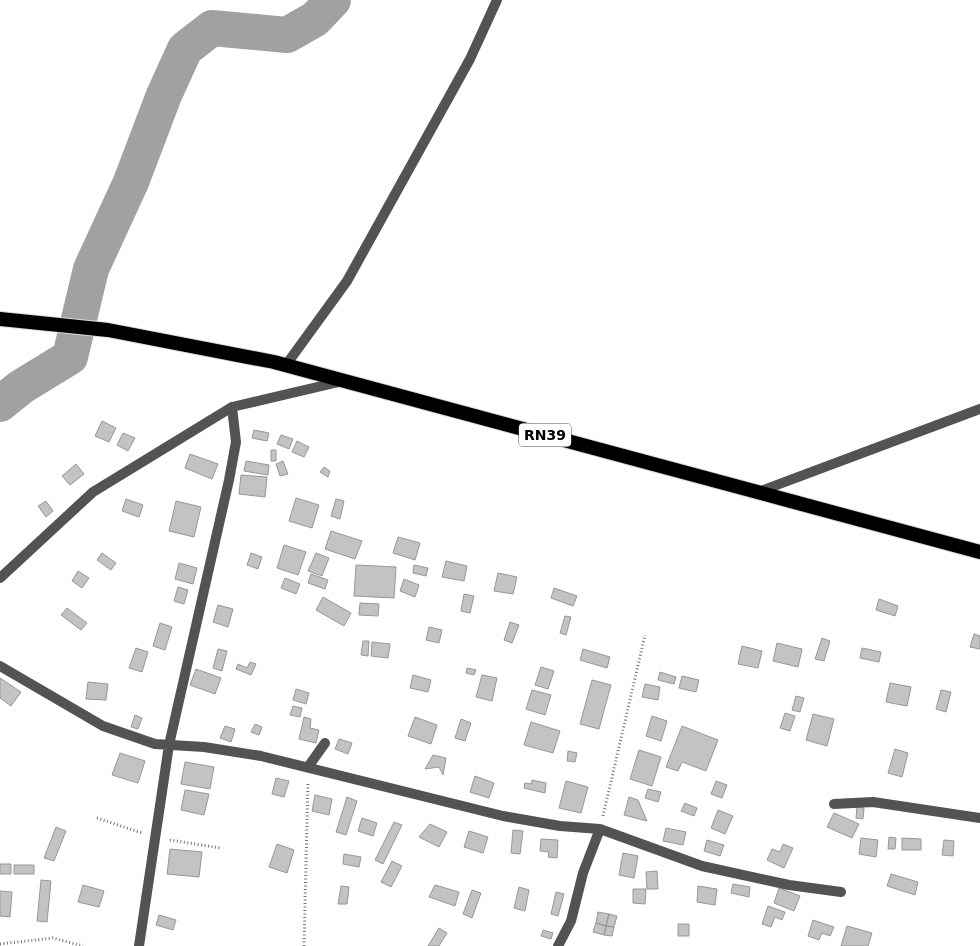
<svg xmlns="http://www.w3.org/2000/svg" width="980" height="946" font-family="'DejaVu Sans',sans-serif">
<rect width="100%" height="100%" fill="#fff"/>
<g fill="none" stroke-linecap="round" stroke-linejoin="round">
<path stroke="#a1a1a1" stroke-width="36" d="M0 404 21 387 70 357 91 269 131 182 164 95 185 49 212 28 287 35 315 19 333 0"/>
</g>
<path fill="#c3c3c3" stroke="#979797" d="M102 421 116 428 109 442 95 436Z
M254 430 269 433 267 441 252 438Z
M123 433 135 438 128 451 117 445Z
M281 435 293 439 289 449 277 444Z
M297 441 309 447 304 457 292 452Z
M271 450H276V461H271Z
M190 454 218 464 212 479 185 468Z
M246 461 269 465 268 475 244 471Z
M283 461 288 474 280 476 276 464Z
M76 464 84 474 70 485 62 476Z
M324 467 330 471 328 477 320 472Z
M241 475 267 477 265 497 239 494Z
M296 498 319 505 312 528 289 521Z
M126 499 143 505 139 517 122 511Z
M336 499 344 501 340 519 331 516Z
M46 501 53 511 46 517 38 506Z
M176 501 201 507 194 537 169 531Z
M331 531 362 541 355 559 325 549Z
M398 537 420 543 415 560 393 553Z
M284 545 306 552 298 575 277 568Z
M102 553 116 563 111 570 97 560Z
M251 553 262 557 258 569 247 565Z
M316 553 329 558 322 576 308 571Z
M446 561 467 566 464 581 442 577Z
M179 563 197 568 193 584 175 579Z
M356 565 396 567 394 598 354 596Z
M414 565 428 568 426 576 413 573Z
M78 571 89 578 82 588 72 581Z
M498 573 517 577 513 594 494 591Z
M311 574 328 580 325 589 308 583Z
M285 578 300 584 296 594 281 588Z
M404 579 419 585 415 597 400 591Z
M178 587 188 590 184 604 174 601Z
M554 588 577 596 573 606 551 598Z
M464 594 474 596 470 613 461 611Z
M323 597 351 613 344 626 316 610Z
M879 599 898 606 895 616 876 610Z
M360 603 379 604 378 616 359 615Z
M218 605 233 609 228 627 213 622Z
M67 608 87 623 81 630 61 615Z
M565 616 571 617 566 635 560 633Z
M510 622 519 625 512 643 504 640Z
M160 623 172 627 165 650 153 646Z
M429 627 442 630 439 643 426 640Z
M974 634 980 636V649L970 647Z
M822 638 830 641 824 661 815 659Z
M363 641H369L368 656 361 655Z
M372 642 390 644 388 658 371 656Z
M777 643 802 649 798 667 773 661Z
M742 646 762 651 758 668 738 664Z
M136 648 148 652 142 672 129 668Z
M862 648 881 652 879 662 860 658Z
M218 649 227 651 222 671 213 668Z
M583 649 610 657 607 668 580 660Z
M250 662 256 664 251 675 236 669 238 664 247 668Z
M541 667 554 671 548 689 535 685Z
M467 668 476 670 474 675 466 673Z
M196 669 221 678 215 694 190 685Z
M660 672 676 677 674 684 658 680Z
M413 675 431 680 428 692 410 688Z
M482 675 497 678 492 701 476 697Z
M682 676 699 680 696 692 679 688Z
M0 678 21 692 11 706 0 698Z
M592 680 611 685 599 729 580 724Z
M88 682 108 684 106 700 86 699Z
M890 683 911 687 907 706 886 702Z
M645 684 660 687 658 700 642 697Z
M296 689 309 693 306 704 293 700Z
M532 690 551 695 545 715 526 709Z
M941 690 951 692 946 712 936 709Z
M796 696 804 698 800 712 792 710Z
M293 706 302 708 300 717 290 715Z
M785 713 795 716 790 731 780 728Z
M813 714 834 719 827 746 806 740Z
M135 715 142 718 138 729 131 727Z
M652 716 667 721 661 741 646 736Z
M304 717 311 719 310 728 319 730 316 743 299 739Z
M415 717 437 725 431 744 408 736Z
M461 719 471 723 465 741 455 738Z
M531 722 560 731 553 753 524 745Z
M255 724 262 727 259 735 251 732Z
M225 726 235 729 231 742 220 738Z
M682 726 718 740 706 771 682 762 678 771 666 767Z
M339 739 352 743 348 754 335 749Z
M895 749 908 753 902 777 888 773Z
M639 750 661 757 652 786 630 779Z
M568 751 577 753 575 762 567 761Z
M120 753 145 761 138 783 112 775Z
M433 755 446 758 443 775 439 767 425 769Z
M185 762 214 767 210 789 181 784Z
M475 776 494 783 489 798 470 792Z
M276 778 289 781 284 797 272 794Z
M532 780 546 783 545 793 524 788 525 783 531 784Z
M566 781 588 787 581 813 559 808Z
M716 781 727 785 722 798 711 794Z
M648 789 661 792 658 802 645 798Z
M185 790 209 794 204 815 181 810Z
M315 795 332 799 329 815 312 811Z
M347 797 357 801 346 835 336 832Z
M629 797 638 800 647 821 624 815Z
M685 803 697 808 694 816 681 811Z
M857 807 864 808 863 819 856 818Z
M718 810 733 816 725 834 711 828Z
M834 813 859 824 852 838 827 827Z
M362 818 377 823 373 836 358 831Z
M394 822 402 825 383 864 375 860Z
M430 824 447 832 439 847 419 837Z
M56 827 66 831 54 861 44 858Z
M666 828 686 832 683 845 663 841Z
M513 830 523 831 520 854 511 853Z
M469 831 488 837 483 853 464 847Z
M889 837 896 838 895 849H888Z
M861 838 878 840 876 857 859 854Z
M902 838 921 839V850H902Z
M541 839 558 840 557 858 548 857 549 852 540 851Z
M707 840 724 845 720 856 704 851Z
M944 840 954 841 953 856 942 855Z
M277 844 294 850 287 873 269 867Z
M783 844 793 848 784 868 767 860 772 849 780 852Z
M170 849 202 852 199 877 167 874Z
M623 853 638 856 634 878 619 875Z
M344 854 361 857 359 867 343 864Z
M392 861 402 866 391 887 381 882Z
M0 864H11V874H0Z
M14 865H34V874H14Z
M657 871 658 889H647L646 872Z
M891 874 918 882 915 895 887 886Z
M41 880 51 881 47 922 37 921Z
M733 884 750 887 749 897 731 893Z
M83 885 104 891 99 907 78 902Z
M435 885 459 892 455 906 429 897Z
M341 886 349 887 347 904H338Z
M698 886 717 889 715 905 697 902Z
M519 887 529 890 525 911 514 908Z
M779 888 800 896 794 911 774 903Z
M633 889H646L645 904 633 903Z
M472 890 481 893 472 918 463 914Z
M0 891 12 892 10 917 0 916Z
M556 892 564 894 558 916 551 914Z
M768 906 785 912 782 920 775 917 771 927 762 924Z
M598 912 609 914 606 926 596 923Z
M609 914 617 916 614 927 606 926Z
M159 915 176 920 173 930 156 925Z
M813 920 834 927 830 936 822 933 819 940 808 936Z
M596 923 606 926 604 935 593 932Z
M678 924H689V936H678Z
M606 926 614 927 612 936 604 935Z
M847 926 872 933 868 946H841Z
M439 928 447 933 439 946H428Z
M543 930 553 933 551 939 541 936Z"/>
<g fill="none" stroke-linecap="round" stroke-linejoin="round">
<g stroke="#dbdbdb" stroke-width="16">
<path id="trunk" d="M0 319 108 330 274 362 980 552"/>
</g>
<path stroke="#757575" stroke-width="3" stroke-dasharray="1 2.5" stroke-linecap="butt" d="M603 816 645 635
M97 818 142 833
M170 840 220 848
M0 944 53 938 83 946
M304 946 308 782"/>
<path stroke="#535353" stroke-width="10" d="M286 365 347 281 470 59 497 0
M758 492 980 409
M0 578 93 492 232 407 343 381
M0 666 103 726 155 744 204 747 261 756 503 816 560 826 600 829 702 866 789 885 841 892
M308 767 325 743
M834 804 873 802 980 818
M139 946 169 745 229 480 236 442 232 407
M558 946 571 921 583 873 600 829"/>
<use href="#trunk" stroke="#000" stroke-width="14"/>
</g>
<g text-anchor="middle" stroke-width="4" stroke-linejoin="round" paint-order="stroke">
<rect fill="#fff" stroke="#4c4c4c" stroke-width="1" x="519" y="423.5" width="52" height="23" rx="4"/>
<g font-size="14" font-weight="bold" fill="#000">
<text x="545" y="440">RN39</text>
</g>
</g>
</svg>
